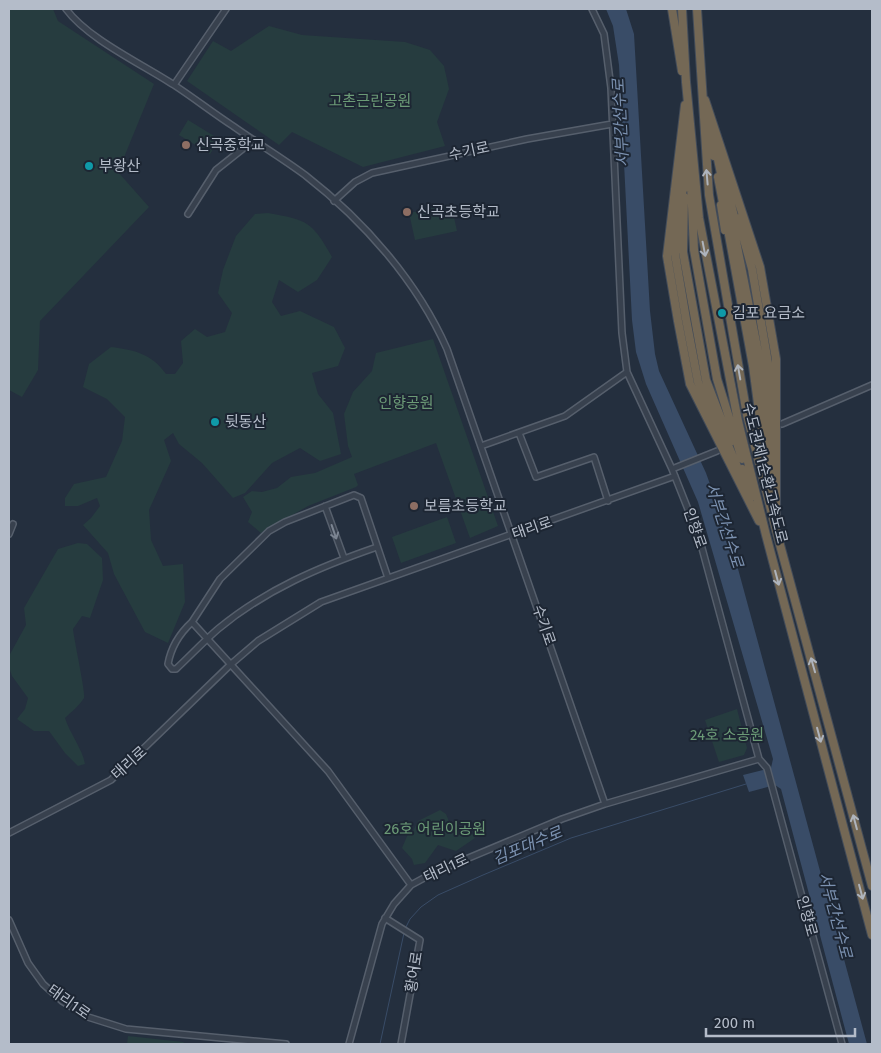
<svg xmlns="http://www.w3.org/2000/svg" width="881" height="1053" font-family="'Fira Sans','Noto Sans KR',sans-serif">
<rect width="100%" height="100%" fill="#242f3e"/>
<path fill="#263c3f" d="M9 9H53L58 21 154 84 118 172 149 207 40 321 38 370 22 397 9 390Z
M269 26 302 35 405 42 430 50 444 66 449 89 437 122 445 146 363 167 292 132 279 145 187 81 213 41 231 51Z
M188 120 219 139 210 154 179 135Z
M451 204 457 231 415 240 409 213Z
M268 213C307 220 312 221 332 257L317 280 298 292 279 280 272 302 281 316 300 311 334 327 345 348 338 366 312 373 318 394 333 413 341 454 320 461 300 448 272 463 245 493 233 498 202 463 179 444 173 433 164 440 171 461 149 510 151 540 163 566 183 564 185 602 168 643 145 632 114 574 108 553 83 525 91 518 100 506 97 498 78 506H65V498L74 484 106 477 122 441 125 417 107 399 83 387 89 364 111 347C135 350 152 354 166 374H175L183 363 181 341 195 329 207 337 225 332 232 313 218 293 223 270 236 236 255 214Z
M433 339 498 526 470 538 436 443 354 474 358 485 356 487 308 506 261 533 248 522 252 512 243 497 252 491 262 492 277 488 291 477 315 473 352 457 348 446 344 414 353 392 372 371 376 353Z
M447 517 456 543 401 563 392 537Z
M78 543 87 544 102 558 103 580 90 618 82 616 73 629C74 640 86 694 84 698 80 705 71 712 65 718 70 734 82 748 85 764L78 766 65 753 49 731H34L17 719 25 709 28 698 12 676 9 667V656L26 625 24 608 58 549Z
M737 709 747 748 744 755 719 762 705 720Z
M440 810 446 814 450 824 458 827 466 824 475 838 456 851 438 845 425 863 414 865 412 859 402 848 408 834 413 831 418 821Z
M128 1036 183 1042 186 1044H127Z"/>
<path fill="#394c67" d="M606 9H626L634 34 650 311 655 354 659 371 706 473 731 543 867 1044H849L781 789 775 785 749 792 743 775 771 768 773 759 698 502 646 384 636 352 632 320 619 65 613 26Z"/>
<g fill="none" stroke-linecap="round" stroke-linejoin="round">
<path stroke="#394c67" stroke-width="1" d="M405 929 410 919 421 907 438 895 483 875 571 838 746 784
M380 1044 404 933"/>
<g stroke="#565f6c" stroke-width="8">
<path id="minor" d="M66 9C88 39 142 64 174 85 194 98 213 113 233 126 257 143 282 158 305 175 364 221 417 281 447 349L605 804
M592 9 604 34 611 88 622 333 627 372 672 469 699 537 759 759 767 768 842 1044
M174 85 226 9
M334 201 355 182 372 173 527 139 612 124
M188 214 216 170 254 140
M782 424 872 385
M519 433 536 477 594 457 608 501
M481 446 565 416 627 372
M672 469 717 451
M325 506 344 558
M9 534 13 524
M388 578 361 498 354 495 285 522 269 531 220 579 192 622 328 771 411 885
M192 622C179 634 171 647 168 664L172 669H176C190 656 203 642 218 629 265 590 319 567 377 547
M9 833 111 780 230 665 258 641 321 602 675 476
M385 918 420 940 401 1044
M9 920 28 963 43 984 62 1001 88 1017 126 1029 286 1044
M349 1044 382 924 394 904 411 885 435 872 562 819 605 804 759 759"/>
</g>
<g stroke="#434c59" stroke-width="10">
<path id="highway" d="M672 9 682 71
M682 9 686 82 699 218 738 421 766 535 872 935
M697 9 709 195 747 415 776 530 872 886
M705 100 760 267 776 359V518
M685 105 667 256 678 321 690 384 759 521
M708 123 714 156
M716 150 723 183
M688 160 689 188
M687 163V132
M718 177 724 208
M724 177 736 224
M691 184 694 250 717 379 742 459
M679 194 675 254 686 319 698 382 726 445
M684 197 683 252 706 380 730 442
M682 198 684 157
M725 202 731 227
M721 205 725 230
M738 218 752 269 768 363 771 429
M732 221 761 367 766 426
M727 224 753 366 766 464
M769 425 771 466
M726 440 741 476
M768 460 772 496
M742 469 752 496"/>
</g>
<use href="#minor" stroke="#38414e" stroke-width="5"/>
<use href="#highway" stroke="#746855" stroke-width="8"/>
</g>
<defs><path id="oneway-shaft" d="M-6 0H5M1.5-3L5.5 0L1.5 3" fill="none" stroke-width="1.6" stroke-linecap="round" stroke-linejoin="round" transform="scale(1.25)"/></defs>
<g stroke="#aeb4bd">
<use href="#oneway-shaft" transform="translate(707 177) rotate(-95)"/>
<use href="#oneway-shaft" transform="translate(704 249) rotate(79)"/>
<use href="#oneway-shaft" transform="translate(739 372) rotate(-100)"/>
<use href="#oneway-shaft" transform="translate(777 578) rotate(75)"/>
<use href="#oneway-shaft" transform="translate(813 665) rotate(-106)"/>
<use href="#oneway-shaft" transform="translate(819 735) rotate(75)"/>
<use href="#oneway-shaft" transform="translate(855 822) rotate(-105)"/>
<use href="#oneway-shaft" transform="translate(861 892) rotate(75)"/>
</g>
<use stroke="#7c8592" href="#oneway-shaft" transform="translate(334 532) rotate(71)"/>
<g fill="#8d6e63" stroke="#1d2633" stroke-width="2">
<circle cx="186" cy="145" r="5"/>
<circle cx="407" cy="212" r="5"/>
<circle cx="414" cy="506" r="5"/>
</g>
<g fill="#0f9aa8" stroke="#1d2633" stroke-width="2">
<circle cx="89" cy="166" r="5"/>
<circle cx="722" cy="313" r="5"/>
<circle cx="215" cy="422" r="5"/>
</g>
<g text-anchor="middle" stroke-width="4" stroke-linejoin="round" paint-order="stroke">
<g font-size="15" fill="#6b9a76" stroke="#1d2633">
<text x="370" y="106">고촌근린공원</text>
<text x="406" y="408">인향공원</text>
<text x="727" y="740">24호 소공원</text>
<text x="435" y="834">26호 어린이공원</text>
</g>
<g font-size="15" fill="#b4bcc9" stroke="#1d2633" text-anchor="start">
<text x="196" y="150">신곡중학교</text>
<text x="99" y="171">부왕산</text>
<text x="417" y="217">신곡초등학교</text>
<text x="732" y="318">김포 요금소</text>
<text x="225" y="427">뒷동산</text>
<text x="424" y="511">보름초등학교</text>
</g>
<g font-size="15" fill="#b4bcc9" stroke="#1d2633">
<text transform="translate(469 151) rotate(-12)" y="5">수기로</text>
<text transform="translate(765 473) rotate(76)" y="5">수도권제1순환고속도로</text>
<text transform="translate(532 528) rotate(-19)" y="5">태리로</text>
<text transform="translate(695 528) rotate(71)" y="5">인향로</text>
<text transform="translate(544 625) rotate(71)" y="5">수기로</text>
<text transform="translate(129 763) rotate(-42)" y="5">태리로</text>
<text transform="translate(446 868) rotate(-25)" y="5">태리1로</text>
<text transform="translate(807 916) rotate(75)" y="5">인향로</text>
<text transform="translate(414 972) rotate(-81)" y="5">황어로</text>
<text transform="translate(69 1002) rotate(35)" y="5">태리1로</text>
</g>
<g font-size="16" font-style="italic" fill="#7c92b1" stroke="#1d2633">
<text transform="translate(620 123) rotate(-93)" y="6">서부간선수로</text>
<text transform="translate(725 525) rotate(72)" y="6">서부간선수로</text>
<text transform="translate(527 845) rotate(-23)" y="6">김포대수로</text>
<text transform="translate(836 915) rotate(75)" y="6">서부간선수로</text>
</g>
</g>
<rect width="881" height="1053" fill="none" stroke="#b4bcc9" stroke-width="20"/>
<path d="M706 1028v8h149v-8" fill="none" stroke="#b4bcc9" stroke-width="2.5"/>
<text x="714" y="1028" font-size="15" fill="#b4bcc9" stroke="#1d2633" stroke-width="4" paint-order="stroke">200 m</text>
</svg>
